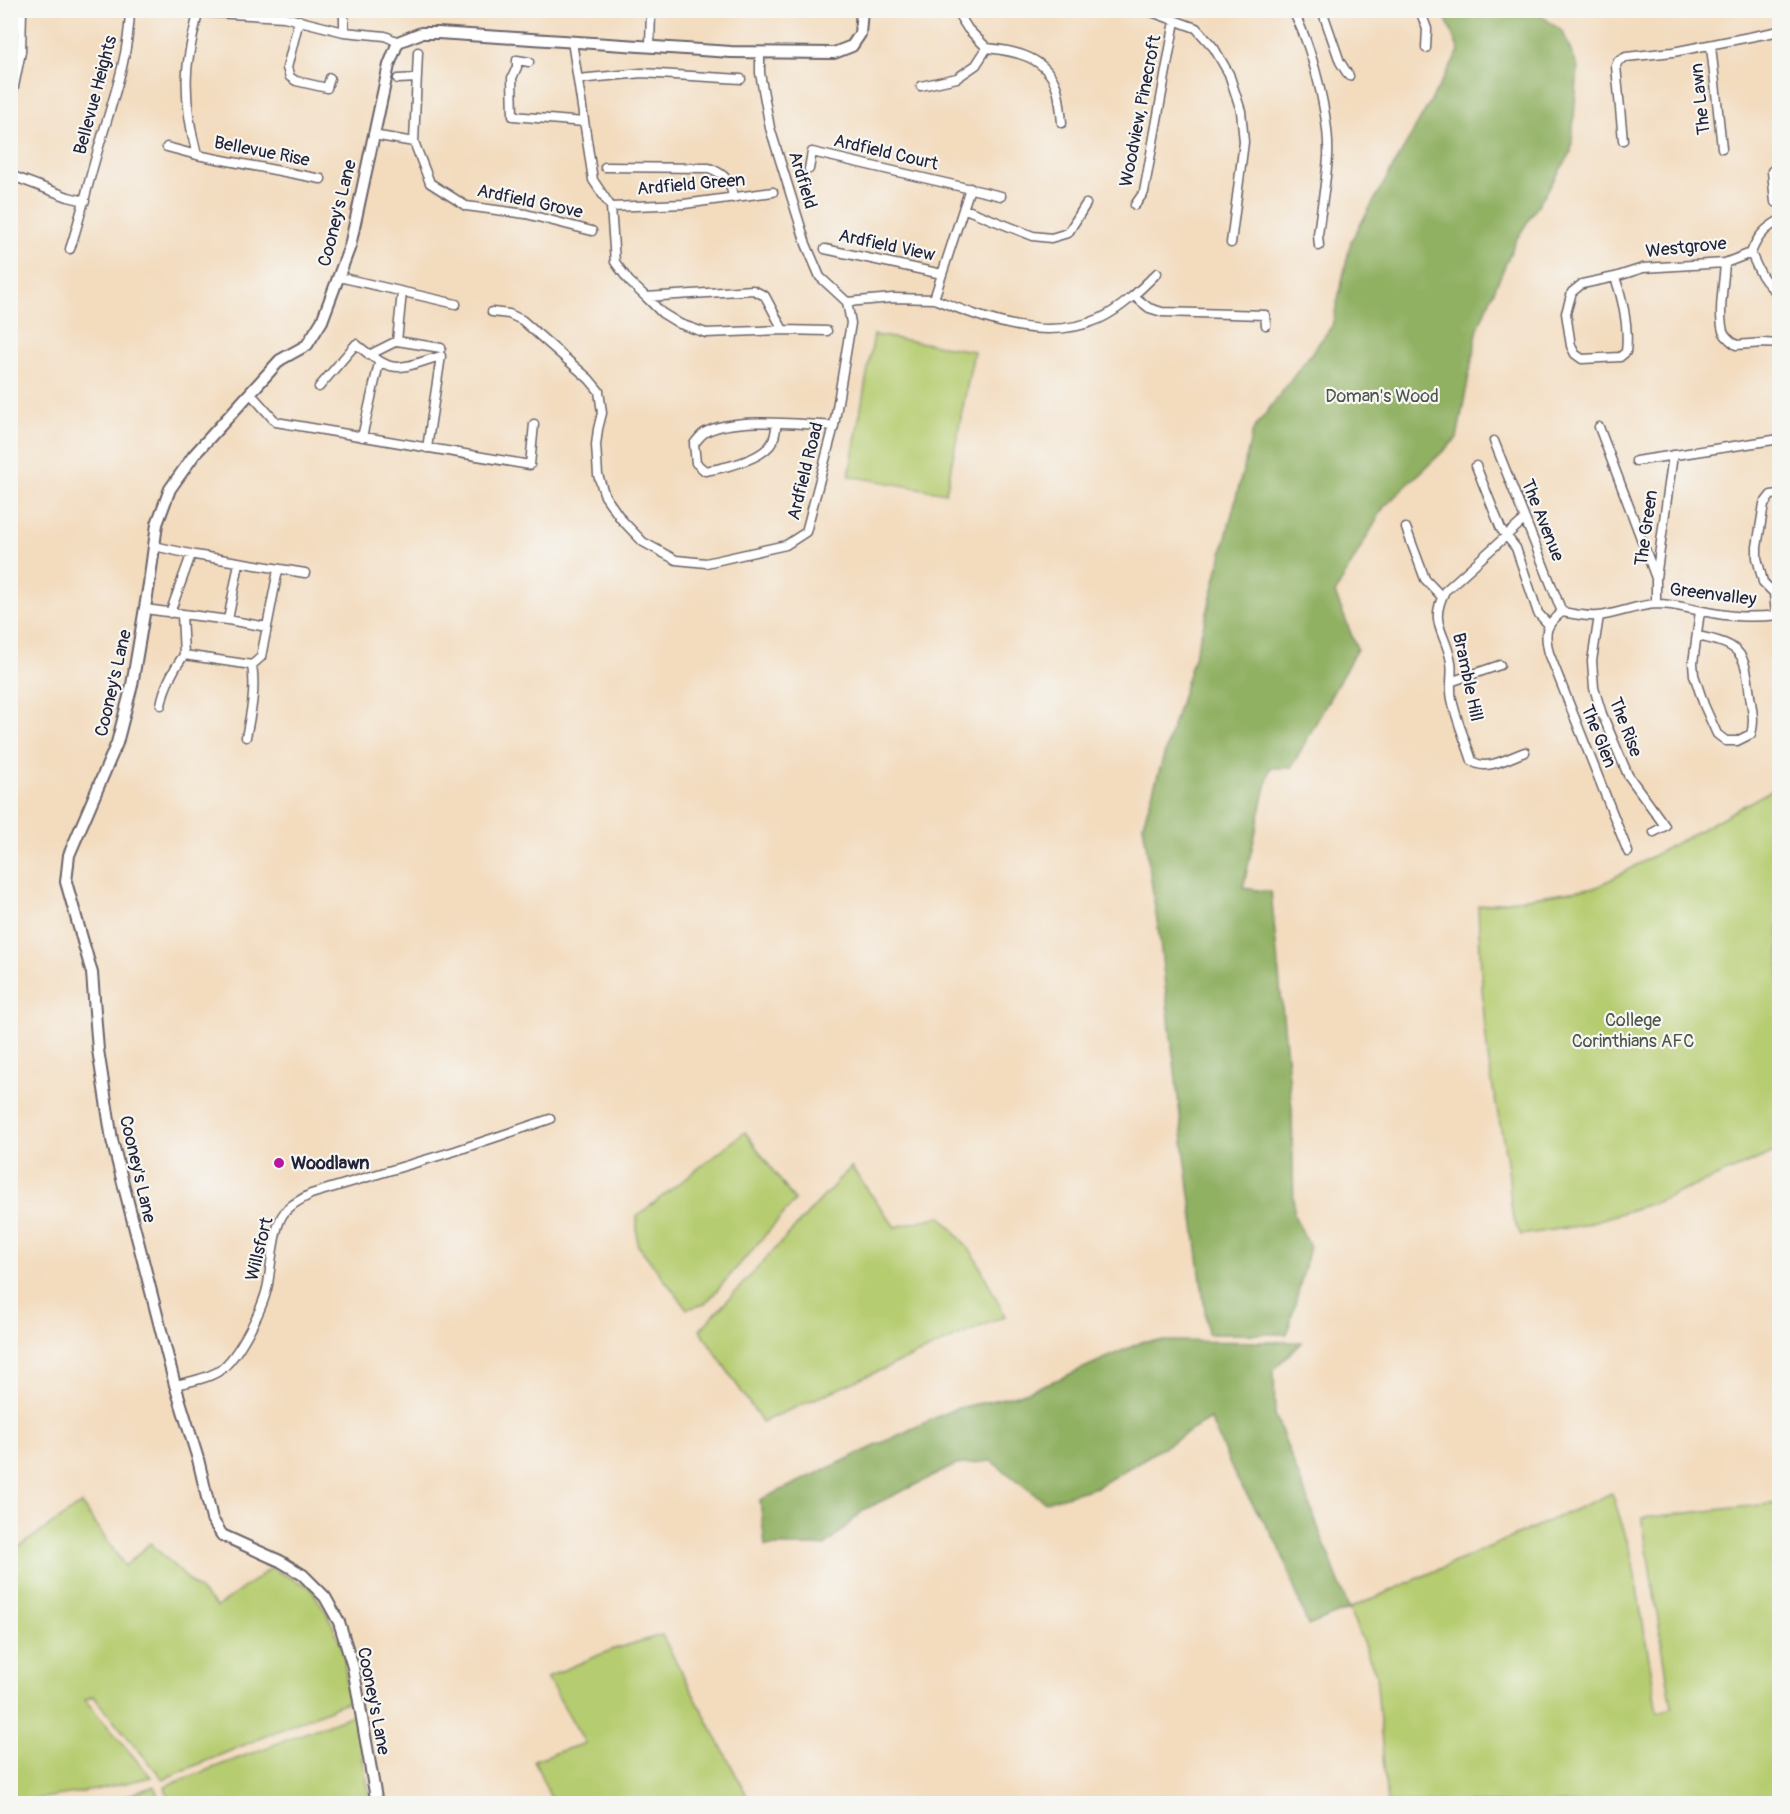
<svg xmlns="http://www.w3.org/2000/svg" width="1790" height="1814" font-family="Pangolin,sans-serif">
<rect width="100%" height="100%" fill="#f6f6f2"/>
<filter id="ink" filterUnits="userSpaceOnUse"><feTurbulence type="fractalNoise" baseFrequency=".0167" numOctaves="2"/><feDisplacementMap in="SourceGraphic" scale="12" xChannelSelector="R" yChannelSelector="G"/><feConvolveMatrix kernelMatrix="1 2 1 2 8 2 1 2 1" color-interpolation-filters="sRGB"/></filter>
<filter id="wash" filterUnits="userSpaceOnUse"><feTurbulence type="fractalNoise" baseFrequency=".008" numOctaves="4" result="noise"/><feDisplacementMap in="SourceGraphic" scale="24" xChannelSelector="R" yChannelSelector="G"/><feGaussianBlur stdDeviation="1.35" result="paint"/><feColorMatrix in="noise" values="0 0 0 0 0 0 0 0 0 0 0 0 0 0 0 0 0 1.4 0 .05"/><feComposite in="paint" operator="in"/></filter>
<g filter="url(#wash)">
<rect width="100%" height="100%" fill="#f3dbbe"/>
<path fill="#b6cc70" stroke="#6c7756" stroke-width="1.5" d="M874 335 974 351 946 493 849 476Z
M1779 786V1150L1657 1202 1579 1226 1521 1235C1507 1211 1512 1194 1508 1169 1503 1131 1492 1094 1488 1056 1482 1007 1480 956 1478 906L1597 887Z
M745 1132 795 1201 705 1304 687 1309 637 1244V1216Z
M851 1167 895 1227 941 1216 974 1255 1005 1316 762 1422 700 1330Z
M1612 1493 1631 1553 1658 1712 1672 1708 1642 1518 1779 1503V1803L1684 1804 1682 1799 1673 1804 1387 1803 1376 1674 1349 1609Z
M81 1504 125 1566 150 1543 217 1607 271 1568 310 1587 330 1618 343 1649 349 1701 163 1779 93 1696 85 1700 151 1777 95 1790 11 1803 10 1553Z
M662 1635 751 1803H553L534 1760 585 1743 547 1677 611 1650Z
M355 1714 371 1803H169L165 1786Z
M155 1786 159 1803H105Z"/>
<path fill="#90b062" stroke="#59694e" stroke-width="1.5" d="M1443 11H1535L1563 32 1578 68 1571 153 1516 240 1478 328 1457 438 1384 507 1335 593 1357 649 1291 768H1270L1243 888 1271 892 1292 1109 1294 1215 1310 1247 1287 1334H1208L1183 1141 1160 942 1143 824 1205 621 1253 430 1332 326 1351 241 1459 51Z
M1144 1341 1302 1342 1274 1369 1275 1414 1349 1609 1308 1626 1279 1546 1235 1476 1210 1419 1097 1487 1045 1502 991 1461 956 1465 865 1509 825 1546H765L760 1500 954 1409 1017 1395 1059 1379Z"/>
</g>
<g filter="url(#ink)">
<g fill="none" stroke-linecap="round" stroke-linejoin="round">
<g stroke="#6b6369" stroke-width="11">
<path id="minor" d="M160 10 284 17 344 32 385 36 398 42
M1146 10 1196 28 1214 48 1229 74 1241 111 1244 142 1231 243
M1292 10C1312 44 1330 119 1328 157 1326 183 1321 209 1318 235L1319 246
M1322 10 1340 62 1349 76
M1420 10 1427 29 1426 48
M198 13C194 32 188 53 187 72 185 101 190 128 197 155L321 179
M299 20 287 68 290 77 296 81 327 88 330 78
M344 32V10
M572 41 593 180 611 207 615 262 629 281 646 297 753 290 765 296 783 330 827 331
M650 46 651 10
M1711 46 1722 148
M987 48C1016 51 1047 57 1057 89 1060 100 1061 112 1062 123
M418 52 414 142 430 183 466 206 526 214 592 231
M760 53V73L770 128 806 244 820 277 847 302
M529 62 517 60V67L512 78 513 116 584 122
M398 79 417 78
M578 79 642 73 741 79
M921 86 957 78 976 65 987 48 968 29 956 10
M10 106 21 52 22 10
M373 135 414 142
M1623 140 1616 66 1618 61 1626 57 1673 52 1780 31
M167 147 197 155
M605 167 709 168C725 174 731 181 733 198
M809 169 812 152 1001 196
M10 175 68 197 85 201
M1775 202 1772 171 1780 166
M1135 205 1144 192 1175 21
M611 207 684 204 773 192
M965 209 1033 236 1051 238 1068 233 1086 204
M70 249C81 216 88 183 98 150 111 105 129 58 130 10
M825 249 942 274
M1751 253C1758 270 1764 283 1780 295
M1725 263C1724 282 1718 313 1723 331 1725 337 1731 341 1736 345L1763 343 1780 344
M339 277 456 304
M1615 277C1623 300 1629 328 1626 352L1620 357 1582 359 1575 354 1571 346 1566 313 1572 292 1582 284Z
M1615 277 1643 268 1725 263 1751 253C1757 237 1764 229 1780 220
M1134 296 1149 308 1162 312 1265 315 1266 325
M646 297 662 313 680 324 706 333 783 330
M934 299C985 319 1044 343 1099 319 1121 309 1140 290 1157 273
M847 302 893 298 934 299 970 188
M492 312 509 314 522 320 589 379 599 391 602 413 598 429 596 445 598 475 605 496 621 519 643 542 676 560 706 563 786 545 806 532 834 426 851 323 847 302
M397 341 441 348
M369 355 397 341 402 292
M319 387 356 344C395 376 396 369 441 356L427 448
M250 393 276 422 530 465 534 424
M777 423C776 428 775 436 773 441 763 460 723 468 705 471L696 463 694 444C697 440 700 436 704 433 731 416 802 424 834 426
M1599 427 1656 578
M362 437 379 363
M1494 441 1562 612
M1636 461 1780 439
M1476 466 1501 529 1516 548 1538 613 1549 625
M1406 528 1425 579 1442 597
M154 546 195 555 305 573
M239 563 228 620 267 627 278 570
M1656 604V578L1673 455
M145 609 228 620
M170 613 191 555
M182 614 184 655 252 665 261 657 267 627
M1776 615 1774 593 1763 582 1757 558V547L1764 504 1771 495 1780 494
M1599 616 1592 661 1594 688 1602 714 1628 775 1665 826 1654 832
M1697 636C1742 645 1745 652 1750 696 1752 709 1755 721 1751 734L1737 741H1726L1717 734 1704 705 1694 675 1693 663 1700 611
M1453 681 1500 665
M161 705C164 687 173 670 184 655
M246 737C251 713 256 690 252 665
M1525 752C1510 757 1486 772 1472 761 1466 741 1456 720 1452 699 1449 687 1453 674 1451 662 1446 632 1428 624 1445 591L1525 519
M1628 852 1549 653C1544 633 1545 625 1562 612 1574 614 1586 617 1598 616 1618 614 1636 605 1657 604 1673 604 1686 608 1702 611 1731 617 1750 618 1780 615
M175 1385C189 1382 206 1379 219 1371 238 1358 264 1307 268 1284 271 1266 273 1236 280 1220 285 1207 300 1200 311 1194L455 1151 550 1119"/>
</g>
<g stroke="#6b6369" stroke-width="14">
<path id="tertiary" d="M377 1804 353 1667 339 1622 325 1597 303 1575 280 1561 222 1535 212 1519 198 1459 175 1385 112 1140 98 1050 92 973 66 882 69 855 117 743 132 685 149 584 157 524 170 489 194 455 280 360 307 345 322 321 350 246 389 65 398 42 421 33H438L731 52 834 53 852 46 860 34 862 10"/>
</g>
<use href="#minor" stroke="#fff" stroke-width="8"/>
<use href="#tertiary" stroke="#fff" stroke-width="10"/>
</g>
</g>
<circle fill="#b5179e" stroke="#f6f6f2" stroke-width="2" cx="279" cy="1163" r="6"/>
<g text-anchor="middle" stroke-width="4.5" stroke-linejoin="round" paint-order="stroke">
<g font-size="18" fill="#22223b" stroke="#f6f6f2">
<text transform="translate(95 95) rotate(-75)" y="6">Bellevue Heights</text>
<text transform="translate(1700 99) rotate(-96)" y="6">The Lawn</text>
<text transform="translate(1140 111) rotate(-79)" y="6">Woodview, Pinecroft</text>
<text transform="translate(262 151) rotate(11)" y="6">Bellevue Rise</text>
<text transform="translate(886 152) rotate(13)" y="6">Ardfield Court</text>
<text transform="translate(803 180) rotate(73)" y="6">Ardfield</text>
<text transform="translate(691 184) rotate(-5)" y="6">Ardfield Green</text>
<text transform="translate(530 201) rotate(12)" y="6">Ardfield Grove</text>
<text transform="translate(337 213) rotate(-76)" y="6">Cooney's Lane</text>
<text transform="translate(887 245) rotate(12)" y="6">Ardfield View</text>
<text transform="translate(1686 247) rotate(-6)" y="6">Westgrove</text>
<text transform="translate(805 471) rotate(-76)" y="6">Ardfield Road</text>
<text transform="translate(1543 520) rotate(68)" y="6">The Avenue</text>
<text transform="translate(1646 528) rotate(-82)" y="6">The Green</text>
<text transform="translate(1713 594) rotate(7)" y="6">Greenvalley</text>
<text transform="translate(1468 677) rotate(78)" y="6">Bramble Hill</text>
<text transform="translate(113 683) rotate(-77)" y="6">Cooney's Lane</text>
<text transform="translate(1626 727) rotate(69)" y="6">The Rise</text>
<text transform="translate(1599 736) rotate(68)" y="6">The Glen</text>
<text transform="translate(138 1169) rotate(77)" y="6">Cooney's Lane</text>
<text transform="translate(259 1249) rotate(-76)" y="6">Willsfort</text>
<text transform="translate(374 1701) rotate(79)" y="6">Cooney's Lane</text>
</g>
<g font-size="18" fill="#4e554b" stroke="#f6f6f2">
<text x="1382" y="402">Doman's Wood</text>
<text x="1633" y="1026">College<tspan x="1633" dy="21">Corinthians AFC</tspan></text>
</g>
<g font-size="18" font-weight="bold" fill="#22223b" stroke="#f6f6f2" text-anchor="start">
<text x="291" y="1169">Woodlawn</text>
</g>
</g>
<rect width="1790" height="1814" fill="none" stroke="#f6f6f2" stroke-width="36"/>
</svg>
